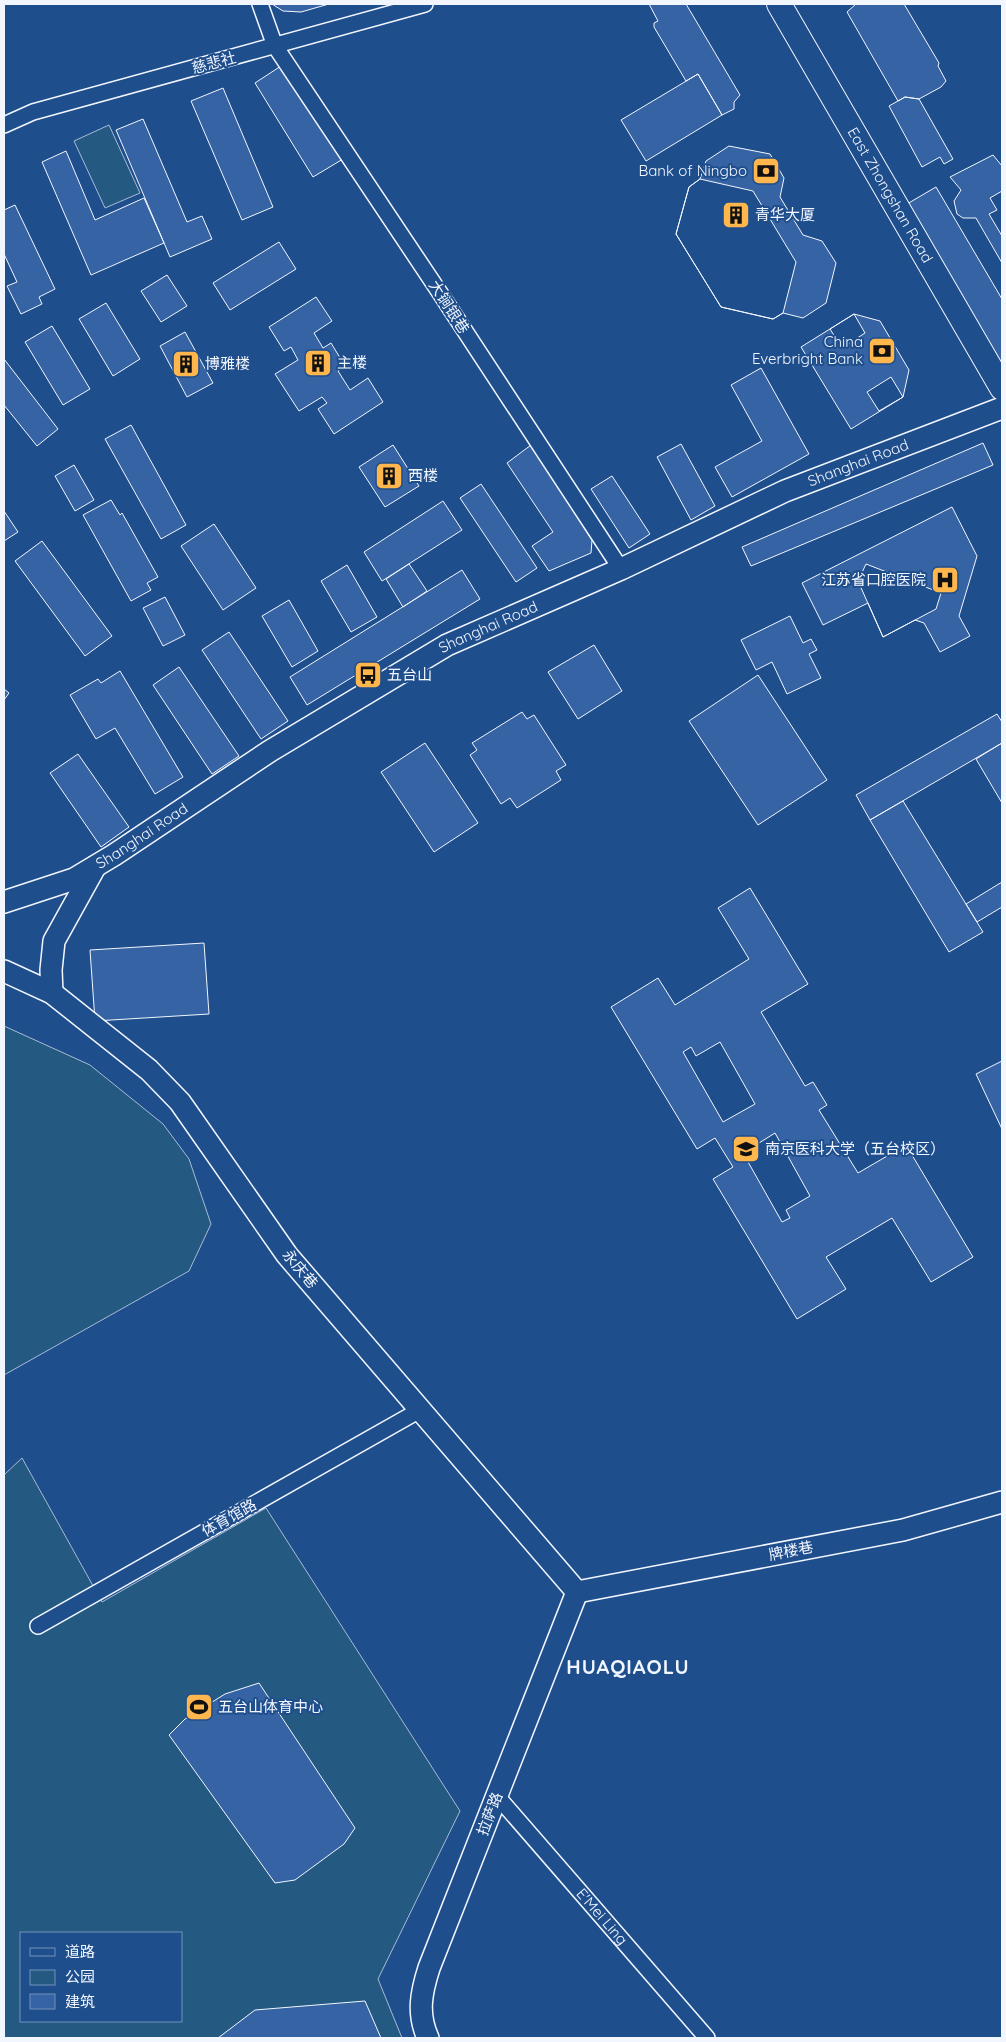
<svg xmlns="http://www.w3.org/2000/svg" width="1006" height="2042" font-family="Quicksand,'Noto Sans SC',sans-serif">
<rect width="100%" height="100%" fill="#1f4e8c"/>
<path fill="#245a82" stroke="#a8bbd7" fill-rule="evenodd" d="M109 125 140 193 105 208 74 141Z
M4 1026 90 1065 163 1124 189 1159 211 1224 189 1271 4 1375Z
M22 1458 102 1602 266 1508 460 1811 378 1979 402 2038H4V1475ZM21 1933H181V2021H21Z"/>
<path fill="#3563a3" stroke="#f2f6ff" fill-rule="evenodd" d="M272 4H329L301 12 283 11Z
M649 4H686L740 95 734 102V109L722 115 698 74 686 81 654 27V23L658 21Z
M856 4H904L939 63 938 66 946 81 941 87 919 99 905 97 898 101 847 12Z
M284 64 343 159 313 177 255 83Z
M698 74 722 115 646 161 621 120Z
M223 88 273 207 242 220 191 101Z
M905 97 919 99 953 159 944 164 940 157 922 167 889 106Z
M143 119 187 222 202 216 212 239 170 257 116 130Z
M729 146 770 154 784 178 780 197 803 235 822 241 836 263 826 303 803 318 783 313 773 319 721 307 676 234 689 187 700 179 706 161Z
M66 151 95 220 144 198 164 243 91 275 42 162Z
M993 155 1002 166V263L976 218H963L957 214 954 201 961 190 950 177Z
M700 179 753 191 796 262 783 313 773 319 721 307 676 234 689 187Z
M936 187 1002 299V405L890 214Z
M1002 191V236L989 214 997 210 990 198Z
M15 205 55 289 39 297 42 304 21 314 7 286 17 282 4 254V210Z
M279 242 296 269 230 310 213 283Z
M167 275 187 306 161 322 141 291Z
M316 297 332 321 314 333 323 348 331 343 345 366 338 371 350 390 368 378 383 402 334 434 318 409 327 403 322 397 299 411 275 374 298 360 291 347 284 351 269 327Z
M106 303 140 359 113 376 79 319Z
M854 314 865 333 842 348 830 329Z
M854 314 880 321 909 370 903 397 851 429 801 347Z
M52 326 90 389 63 405 25 342Z
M185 332 213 383 187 397 160 346Z
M4 359 58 429 37 446 4 405Z
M761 368 809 454 732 497 715 467 762 441 731 385Z
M891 377 903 397 879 411 867 392Z
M131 425 186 525 161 539 105 439Z
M983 443 993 465 751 566 742 547Z
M681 444 715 506 691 520 657 457Z
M393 445 419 486 385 507 359 467Z
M531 445 592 540 591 553 549 571 532 546 553 532 507 463Z
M74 465 94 500 75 511 55 476Z
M612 476 650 534 629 548 591 489Z
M481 484 537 568 516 582 460 498Z
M111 500 120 515 122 513 158 577 147 583 151 590 131 601 83 515Z
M443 501 462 530 382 581 364 552Z
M952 507 977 556 959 616 970 636 940 652 924 623 915 620 883 637 868 603 823 625 802 583Z
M4 511 18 532 4 541Z
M214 524 256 588 223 610 181 546Z
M42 541 112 636 85 656 15 561Z
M409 564 427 591 403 607 386 579Z
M866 564 941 593 936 609 883 637 858 581Z
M347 565 377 617 351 632 321 581Z
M462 570 480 599 307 705 290 677Z
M165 597 185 635 163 646 143 608Z
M289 600 318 651 292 667 262 616Z
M790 616 803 643 811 639 817 650 809 654 821 678 787 694 772 662 756 670 741 640Z
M229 632 288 721 261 739 202 650Z
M594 645 622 691 578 719 548 672Z
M179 667 239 756 212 774 153 685Z
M120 671 183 777 155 794 115 728 96 739 70 695 98 679 101 683Z
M758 675 827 780 758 825 689 721Z
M4 689 9 693 4 700Z
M522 712 527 719 534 715 566 765 556 771 561 780 517 808 510 798 501 804 470 755 477 750 472 743Z
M997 714 1002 722V743L870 820 856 795Z
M425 743 478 823 434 852 381 772Z
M1002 743V803L976 759Z
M78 754 129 827 101 847 50 773Z
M903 801 983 932 949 952 870 820Z
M1002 882V907L977 922 966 904Z
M750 888 808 984 761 1012 805 1086 813 1082 827 1105 819 1110 858 1173 906 1145 973 1257 931 1282 892 1218 826 1257 846 1289 797 1319 713 1179 733 1167 715 1138 697 1149 611 1007 658 978 675 1005 749 959 718 908ZM720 1042 755 1104 723 1122 683 1052 691 1047 696 1056ZM775 1133 810 1196 786 1210 790 1218 782 1222 743 1153Z
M204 943 209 1014 95 1021 90 950Z
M1002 1061V1129L976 1074Z
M259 1683 355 1828 344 1844 295 1880 275 1883 169 1735 185 1719 225 1694Z
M365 2001 381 2038H218L255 2010Z"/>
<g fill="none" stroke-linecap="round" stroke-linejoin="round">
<g stroke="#f2f6ff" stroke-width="18">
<g id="street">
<path d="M260 4 275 46 440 293 621 569"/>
<path d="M4 125 33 112 425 4"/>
<path d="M38 1626 420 1410"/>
<path id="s1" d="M497 1796 707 2038"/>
</g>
</g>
<g stroke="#f2f6ff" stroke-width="24">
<g id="secondary">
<path id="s2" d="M4 902 74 879 114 855 270 751 447 645 621 569 785 491 1002 408"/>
<path d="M4 971 52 993 149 1070 180 1102 287 1255 577 1592"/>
<path d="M52 993 51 970 54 941 95 867"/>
<path d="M577 1592 903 1530 1002 1502"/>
<path d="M428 2038C417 2014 421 1993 429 1968L577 1592"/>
</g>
</g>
<g stroke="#f2f6ff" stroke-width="26">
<g id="primary">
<path id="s3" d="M779 4 1002 388"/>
</g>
</g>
<use href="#street" stroke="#1f4e8c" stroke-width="15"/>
<use href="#secondary" stroke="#1f4e8c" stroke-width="21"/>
<use href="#primary" stroke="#1f4e8c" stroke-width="24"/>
</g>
<defs>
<g id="bank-square" transform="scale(1.4375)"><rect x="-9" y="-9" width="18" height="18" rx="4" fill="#ffb74d" stroke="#1f4e8c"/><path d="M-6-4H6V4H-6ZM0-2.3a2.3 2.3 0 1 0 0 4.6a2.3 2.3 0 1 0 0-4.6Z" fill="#111"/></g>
<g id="building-square" transform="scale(1.4375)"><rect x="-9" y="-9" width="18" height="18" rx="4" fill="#ffb74d" stroke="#1f4e8c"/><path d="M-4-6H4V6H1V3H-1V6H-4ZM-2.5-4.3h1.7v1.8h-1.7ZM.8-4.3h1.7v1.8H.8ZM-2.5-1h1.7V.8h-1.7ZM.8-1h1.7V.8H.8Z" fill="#111"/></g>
<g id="hospital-square" transform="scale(1.4375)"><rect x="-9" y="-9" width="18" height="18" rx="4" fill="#ffb74d" stroke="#1f4e8c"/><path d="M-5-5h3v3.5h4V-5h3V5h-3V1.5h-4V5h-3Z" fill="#111"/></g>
<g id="bus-square" transform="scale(1.4375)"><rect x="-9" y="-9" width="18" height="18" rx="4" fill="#ffb74d" stroke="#1f4e8c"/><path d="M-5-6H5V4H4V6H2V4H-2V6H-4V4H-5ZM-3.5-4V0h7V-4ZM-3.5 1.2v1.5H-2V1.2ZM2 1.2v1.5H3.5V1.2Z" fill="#111"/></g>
<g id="university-square" transform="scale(1.4375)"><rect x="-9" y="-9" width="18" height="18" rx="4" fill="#ffb74d" stroke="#1f4e8c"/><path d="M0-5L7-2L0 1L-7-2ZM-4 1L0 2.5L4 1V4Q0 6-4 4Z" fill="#111"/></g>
<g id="stadium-square" transform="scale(1.4375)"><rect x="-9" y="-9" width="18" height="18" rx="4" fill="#ffb74d" stroke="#1f4e8c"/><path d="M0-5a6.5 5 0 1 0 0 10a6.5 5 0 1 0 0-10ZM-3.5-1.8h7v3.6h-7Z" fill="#111"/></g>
</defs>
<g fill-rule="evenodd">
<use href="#bank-square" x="766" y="171"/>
<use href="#building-square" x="736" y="215"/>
<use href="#bank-square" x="882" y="351"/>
<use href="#building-square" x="318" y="363"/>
<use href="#building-square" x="186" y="364"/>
<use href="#building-square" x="389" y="476"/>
<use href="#hospital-square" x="945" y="580"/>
<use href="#bus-square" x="368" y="675"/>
<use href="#university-square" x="746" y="1149"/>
<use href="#stadium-square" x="199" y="1707"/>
</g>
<g text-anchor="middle" stroke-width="4" stroke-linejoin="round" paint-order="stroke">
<g font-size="15" fill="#f2f6ff" stroke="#1f4e8c">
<text transform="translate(214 63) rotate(-15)" y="5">慈悲社</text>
<text dy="5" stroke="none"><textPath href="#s3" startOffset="221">East Zhongshan Road</textPath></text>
<text transform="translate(449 307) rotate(57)" y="5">大锏银巷</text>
<text dy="5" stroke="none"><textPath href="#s2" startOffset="964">Shanghai Road</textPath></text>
<text dy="5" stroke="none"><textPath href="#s2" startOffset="559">Shanghai Road</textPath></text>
<text dy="5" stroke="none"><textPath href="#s2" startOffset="154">Shanghai Road</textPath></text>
<text transform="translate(300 1269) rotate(50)" y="5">永庆巷</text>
<text transform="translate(229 1518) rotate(-29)" y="5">体育馆路</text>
<text transform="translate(791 1551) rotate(-11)" y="5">牌楼巷</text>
<text transform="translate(490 1814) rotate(-69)" y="5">拉萨路</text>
<text dy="5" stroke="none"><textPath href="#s1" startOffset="160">E'Mei Ling</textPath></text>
</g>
<g font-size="15" fill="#f2f6ff" stroke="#1f4e8c" text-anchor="start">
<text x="747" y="176" text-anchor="end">Bank of Ningbo</text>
<text x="755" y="220">青华大厦</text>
<text x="863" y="347" text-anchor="end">China<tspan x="863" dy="17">Everbright Bank</tspan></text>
<text x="337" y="368">主楼</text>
<text x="205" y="369">博雅楼</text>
<text x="408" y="481">西楼</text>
<text x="926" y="585" text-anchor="end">江苏省口腔医院</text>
<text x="387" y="680">五台山</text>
<text x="765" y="1154">南京医科大学（五台校区）</text>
<text x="218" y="1712">五台山体育中心</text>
</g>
<g font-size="20" font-weight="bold" letter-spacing="1" fill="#f2f6ff" stroke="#1f4e8c">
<text x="628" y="1674">HUAQIAOLU</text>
</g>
</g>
<rect width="1006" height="2042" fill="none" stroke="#f2f6ff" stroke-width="10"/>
<rect x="20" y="1932" width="162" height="90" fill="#1f4e8c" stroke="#7391ba"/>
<rect x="30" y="1948" width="25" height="8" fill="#1f4e8c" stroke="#7391ba"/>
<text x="65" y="1957" font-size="15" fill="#f2f6ff">道路</text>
<rect x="30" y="1970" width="25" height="15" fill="#245a82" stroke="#7391ba"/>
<text x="65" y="1982" font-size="15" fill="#f2f6ff">公园</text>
<rect x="30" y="1994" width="25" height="15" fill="#3563a3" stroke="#7391ba"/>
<text x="65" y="2007" font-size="15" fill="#f2f6ff">建筑</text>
</svg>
